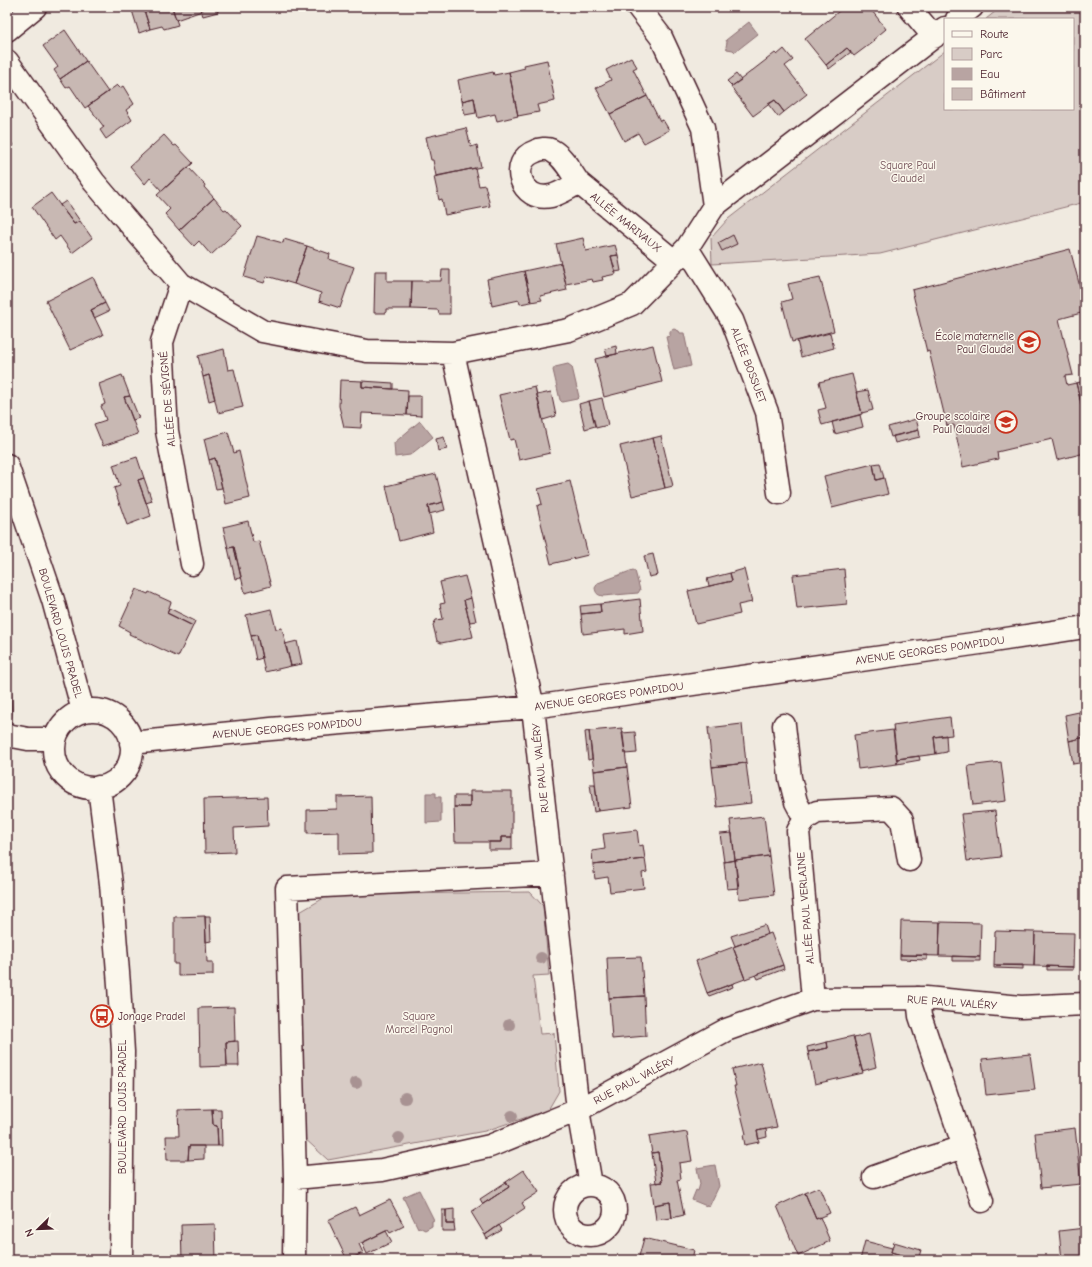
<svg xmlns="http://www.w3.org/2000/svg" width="1092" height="1267" font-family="'Comic Neue',sans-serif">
<rect width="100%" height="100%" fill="#f0eae0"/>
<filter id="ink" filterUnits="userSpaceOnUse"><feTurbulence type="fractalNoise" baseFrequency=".025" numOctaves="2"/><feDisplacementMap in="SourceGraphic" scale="8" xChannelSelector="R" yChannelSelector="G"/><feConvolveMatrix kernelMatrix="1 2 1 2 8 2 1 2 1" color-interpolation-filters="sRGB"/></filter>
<g filter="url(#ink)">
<path fill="#d8ccc6" stroke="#917678" d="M1001 7H1085V202L880 254 712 264 711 238 728 219 945 51V109H1073V19H986Z
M530 892 543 906 549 975 533 976 540 1034 554 1033 559 1091 548 1110 485 1131 328 1160 302 1136 298 913 329 895Z"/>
<path fill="#b8a4a2" stroke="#8c6f72" d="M749 22 758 34 735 52 733 50 727 49 726 47 727 42 726 40Z
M674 329 679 331 680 333H684L691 366 674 370 666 337 670 336V331Z
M568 364 572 367 579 397 577 399 562 402 560 400 553 370 555 367Z
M420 421 433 437 410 455 395 457 394 443Z
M633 570 635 571 640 590 638 593 603 596C597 595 596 593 595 588L598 583Z
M426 793H436V797H441V822L426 823Z
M715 1165 719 1186 709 1207 692 1200 696 1190 698 1191 700 1184 697 1168Z
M419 1190 434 1220 432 1221V1226L425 1230 419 1227 418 1228 403 1197Z"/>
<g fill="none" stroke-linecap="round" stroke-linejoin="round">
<path stroke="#8c6f72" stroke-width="8" d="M7 666 9 710 7 732"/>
</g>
<path fill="#c8b8b3" stroke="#4a1f2b" d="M131 7H143L150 29 139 33Z
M143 7H172L178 25 164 29 162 26 150 29Z
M172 7H200L202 11 176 20Z
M200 7H218H217L218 12 203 16Z
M844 7H869L886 29 873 40 874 41 854 56 847 48 826 65 805 39Z
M65 30 86 61 60 79 54 70 58 67 43 46Z
M847 48 851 52 829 69 826 65Z
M784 49 793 60 785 66 807 94 784 112 775 100 753 116 731 87 775 53 777 55Z
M631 57 637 67 633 69 647 96 610 114 596 88 611 80 606 70Z
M547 60 555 101 537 105 539 112 518 116 509 72 525 68 524 65Z
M86 61 108 92 85 108 70 86 66 88 60 79Z
M493 72 494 75 509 72 518 116 497 121 495 114 478 118 474 98 462 101 458 80Z
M736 74 741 80 732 86 727 81Z
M117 85 120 88 123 86 134 104 126 110 132 120 106 139 100 130 104 127 88 106Z
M647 96 660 121 663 120 669 130 644 143 638 133 624 141 610 114Z
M474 98 476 113 465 115 462 101Z
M775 100 784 112 778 117 768 104Z
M466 128 471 147 477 145 481 167 436 176 433 160H431L426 137Z
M164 135 174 146 176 145 193 163 162 191 150 178 145 184 130 166Z
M8 138 13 145 7 149V139Z
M188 167 205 185 204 187 214 198 179 230 165 214 170 209 157 195Z
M475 168 479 186 485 185 490 206 445 215 442 199 439 200 434 177Z
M51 193 74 224 80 221 92 238 72 253 60 236 55 240 32 207Z
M214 198 224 210 226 209 242 226 211 255 199 241 194 246 179 230Z
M66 201 80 221 74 224 60 205Z
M733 235 737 244 722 251 718 243Z
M257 236 283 243 284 239 307 246 294 284 267 276 264 283 244 277Z
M583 238 586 251 615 245 618 255 611 256 616 274 602 277 603 280 593 282 592 279 566 284 556 244Z
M307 246 330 254 329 259 354 267 340 308 319 301 321 293 294 284Z
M1070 249 1085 306V312L1059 319 1073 375 1065 376 1067 385 1076 383 1085 419V453L1057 460 1052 439 997 452 998 459 963 467 954 425 947 426 929 351 927 352 912 290Z
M618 255 621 271 615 272 611 256Z
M561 263 567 290 540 296 542 300 531 302 524 271Z
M442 270H450V314H439L438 310 411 309 412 281H441Z
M375 271H387V281H412L411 309H386V313H374Z
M524 271 531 302 520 304 519 300 492 306 487 279Z
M93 277 105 303 91 310 103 335 70 350 46 301Z
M820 277 834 331 792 342 782 302 792 299 788 284Z
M105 303 109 311 94 318 91 310Z
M830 333 834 348 801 357 797 341Z
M653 345 662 382 604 397 595 359Z
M616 346 617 354 607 356 605 349Z
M224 349 228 370 234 369 243 407 218 413 209 375 203 377 198 356Z
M852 374 862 414 822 425 818 410 826 408 819 382Z
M122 375 130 396 124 397 138 434 103 446 94 424 106 420 101 406 105 404 99 384Z
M209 375 215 399 209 401 203 377Z
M340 380 362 381V387L408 390 407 415 362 413 361 428 344 427 339 406Z
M362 381 393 383V389L362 387Z
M1085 381V419L1076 383Z
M535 387 550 453 519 460 514 439 510 440 499 395Z
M868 390 873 410 862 413 856 392Z
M551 392 556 416 543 420 537 395Z
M130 396 139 418 133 420 124 397Z
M408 396H421V416L407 415Z
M602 398 608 425 596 428 589 401Z
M589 401 595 426 585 429 579 404Z
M860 415 863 427 835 434 832 422Z
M916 419 919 430 891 437 888 427Z
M919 430 920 437 895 443 893 436Z
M228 432 234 453 239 451 250 498 226 504 215 458 209 460 204 439Z
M661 436 673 486 665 488 653 438Z
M444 437 447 449 438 451 436 439Z
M653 438 665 488 632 496 620 446Z
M137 457 144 478 138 480 151 516 127 525 114 488 120 486 113 465Z
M215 458 222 488 216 489 209 460Z
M880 463 884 478 876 480 873 464Z
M873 464 876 480 884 478 888 494 832 508 824 476Z
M436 474 443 502 428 506 433 532 399 541 386 486Z
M144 478 152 501 146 503 138 480Z
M570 481 588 555 551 564 537 506 542 504 538 489Z
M443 502 445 510 429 514 428 506Z
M248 521 253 542 259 541 271 586 245 593 234 547 228 548 223 527Z
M234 547 241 578 235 579 228 548Z
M653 554 658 575 649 577 644 556Z
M744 569 752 602 738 605 740 614 696 624 688 591 732 581 730 573Z
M844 569 847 604 797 609 793 575Z
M730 573 732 581 709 586 707 579Z
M465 576 471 598 464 600 473 637 441 643 437 641 433 625 436 620 443 619 440 604 445 603 440 582Z
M136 589 148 594 149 592 171 602 167 613 193 626 178 657 129 634 130 632 119 626Z
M471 598 476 621 470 622 464 600Z
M640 599 643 631 625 634V629L583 634 581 614 601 612 600 604Z
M600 604 601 612 581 614 580 606Z
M169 608 195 621 193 626 167 613Z
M271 609 276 629 282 628 291 666 265 672 257 635 251 636 246 615Z
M257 635 262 658 256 660 251 636Z
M297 641 302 664 291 666 285 644Z
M1079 712 1080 717 1085 716V737L1069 741 1065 715Z
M950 717 952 735 934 737 936 754 897 759 893 725Z
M742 724 746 763 712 767 708 728Z
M622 728 627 767 594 771 589 731Z
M893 730 897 764 858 769 854 735Z
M589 731 592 759 588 760 585 732Z
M635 732 637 753 625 754 622 733Z
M946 735 947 752 936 754 934 737Z
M1085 737V762L1073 764 1069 741Z
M919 756 920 760 897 764V759Z
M1001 762 1006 801 973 805 968 766Z
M746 763 751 803 717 807 712 767Z
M627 767 632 807 598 811 594 771Z
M590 784H595L598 811 594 812Z
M470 791H512V837H501V842H455L454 807H470Z
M371 796 372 853 339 854V832L307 833V810L337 809V797Z
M454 796H470V807H454Z
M267 797 268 826 234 828 235 852 205 853 204 799Z
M995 811 1001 857 967 861 961 814Z
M764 816 769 856 735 860 730 820Z
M637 830 639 846 643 845 645 859 593 865 592 851 605 849 603 834Z
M732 833 735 860 724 862 720 834Z
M501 837H512V850H489V842H501Z
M769 856 774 895 739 899 735 860Z
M645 859 647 872 642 873 644 888 610 892 608 877 595 879 593 865Z
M735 860 739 888 727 889 724 862Z
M205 916H210L211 941 206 942Z
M205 916 207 962H213V975L178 976V964H174V917Z
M901 921 940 922 939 956 900 955Z
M940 922 981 923 980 957 939 956Z
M765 925 768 934 735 946 731 936Z
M995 931 1035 932 1034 966 994 965Z
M1035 932 1074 933 1073 967 1034 966Z
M771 933 783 965 745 979 733 947Z
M733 947 745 979 707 993 696 961Z
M900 955H927V960L900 959Z
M953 956 980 957V961H953Z
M641 957 644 996 609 998 607 958Z
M783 965 784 969 758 979 756 975Z
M994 965H1023V969L994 968Z
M1047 966 1073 967V970H1047Z
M732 984 733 987 709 996 707 993Z
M644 996 646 1036 612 1039 609 998Z
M234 1007 235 1041 226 1042 227 1066 200 1067 199 1008Z
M869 1034 876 1067 862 1071 854 1038Z
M853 1036 863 1073 815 1084 808 1052 828 1048 827 1042Z
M238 1041 239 1066H227L226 1042Z
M827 1042 828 1048 808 1052 807 1047Z
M1030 1054 1035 1090 986 1095 982 1059Z
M761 1062 777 1127 757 1131 759 1142 745 1145 743 1135 746 1134 734 1086H736L732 1069Z
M212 1109 213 1125 217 1126 218 1146H189L188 1160H167L166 1136H179L178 1110Z
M212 1109H221L222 1146H218L217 1126 213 1125Z
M1075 1128 1081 1184 1041 1188 1035 1133Z
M766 1129 767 1137 759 1139 757 1131Z
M674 1132V1134L687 1132 692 1161 679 1163 681 1179 677 1180 684 1215 672 1218 670 1202 654 1205 651 1183 662 1182 658 1152 652 1153 649 1136Z
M189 1146H204V1159L188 1160Z
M658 1152 662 1182 656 1183 652 1153Z
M524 1170 539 1192 522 1203 525 1208 485 1235 471 1212 509 1187 506 1182Z
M506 1182 509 1187 483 1204 480 1199Z
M819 1187 830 1213 816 1219 805 1193Z
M805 1193 816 1219 820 1217 830 1241 798 1256 777 1206Z
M390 1200 404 1226 390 1233 388 1230 359 1244 363 1253 347 1260 328 1220 355 1207 359 1215Z
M670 1202 672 1218 656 1220 654 1205Z
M454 1209V1224H446V1210Z
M442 1210H446V1224H454L455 1231H442Z
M215 1224 216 1260H182L181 1225Z
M499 1225 502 1230 487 1239 485 1235Z
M1085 1228V1260H1062L1059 1231Z
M386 1231 392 1242 367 1254 362 1243Z
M644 1238 694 1250 692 1260H638Z
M865 1241 892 1248 891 1252 918 1260H860Z
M894 1242 921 1250 918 1260 891 1252Z"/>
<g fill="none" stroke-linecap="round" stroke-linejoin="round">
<g stroke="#4a1f2b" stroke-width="25">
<path id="minor" d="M909 7 934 37
M957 19 972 7
M7 30 35 7
M7 61 94 182 181 284 262 331 367 351 453 353 569 330 632 304 687 248 714 206 703 128 661 37 638 7
M579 183C570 187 560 194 551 196 521 203 507 161 536 151 540 149 547 148 551 150 564 157 570 171 579 183L674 261
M714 206 945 28
M687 248 732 320 767 412 779 493
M181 284 162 342 167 431 192 564
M453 353 533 707 578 1110 726 1030 813 999 926 998 1021 1007 1085 1004
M7 465 53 600 83 711
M54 749a39 39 0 1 1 78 0a39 39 0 1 1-78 0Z
M784 725 790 778 796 802 805 819
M7 735 28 739H55
M131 743 271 729 533 707 980 643 1085 627
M99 787 111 884 119 985 123 1052 121 1260
M552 874 287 888 295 1178 382 1170 490 1146 578 1110 591 1185
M918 998 920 1016 982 1201
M813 999 798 831 805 819 817 812 891 808 902 820 909 860
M874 1177 922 1160 964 1147
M565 1210a25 25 0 1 1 50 0a25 25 0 1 1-50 0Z
M294 1260 295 1178"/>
</g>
<use href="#minor" stroke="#fbf7ec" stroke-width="22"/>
</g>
<g fill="#a89292">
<circle cx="541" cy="958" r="6"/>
<circle cx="509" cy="1025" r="6"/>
<circle cx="356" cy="1083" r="6"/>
<circle cx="405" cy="1098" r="6"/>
<circle cx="512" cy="1116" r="6"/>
<circle cx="399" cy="1138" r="6"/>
</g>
</g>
<defs>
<g id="school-ring" transform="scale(1.15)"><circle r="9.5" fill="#fbf7ec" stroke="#c8321e" stroke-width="1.5"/><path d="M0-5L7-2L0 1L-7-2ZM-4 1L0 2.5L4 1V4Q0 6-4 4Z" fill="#c8321e"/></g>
<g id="bus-ring" transform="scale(1.15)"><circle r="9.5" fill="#fbf7ec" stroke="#c8321e" stroke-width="1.5"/><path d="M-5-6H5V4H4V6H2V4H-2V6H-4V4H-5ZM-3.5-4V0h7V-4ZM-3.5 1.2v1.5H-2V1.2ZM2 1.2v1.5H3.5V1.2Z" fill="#c8321e"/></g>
</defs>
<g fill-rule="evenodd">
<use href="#school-ring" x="1029" y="342"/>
<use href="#school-ring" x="1006" y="422"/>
<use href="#bus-ring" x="102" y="1016"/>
</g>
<g text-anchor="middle" stroke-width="3" stroke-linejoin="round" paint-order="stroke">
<g font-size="11" fill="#6e4a52" stroke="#fbf7ec">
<text x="908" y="169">Square Paul<tspan x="908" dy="13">Claudel</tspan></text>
<text x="419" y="1020">Square<tspan x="419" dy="13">Marcel Pagnol</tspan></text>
</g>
<g font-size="11" fill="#4a1f2b" stroke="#fbf7ec">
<text transform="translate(626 222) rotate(39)" y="4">ALLÉE MARIVAUX</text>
<text transform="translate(749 365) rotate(69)" y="4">ALLÉE BOSSUET</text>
<text transform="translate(167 399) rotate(-95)" y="4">ALLÉE DE SÉVIGNÉ</text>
<text transform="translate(61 633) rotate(74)" y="4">BOULEVARD LOUIS PRADEL</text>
<text transform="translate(930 650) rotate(-8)" y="4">AVENUE GEORGES POMPIDOU</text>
<text transform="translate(609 696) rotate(-8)" y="4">AVENUE GEORGES POMPIDOU</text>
<text transform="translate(287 728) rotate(-5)" y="4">AVENUE GEORGES POMPIDOU</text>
<text transform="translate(540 768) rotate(-96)" y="4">RUE PAUL VALÉRY</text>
<text transform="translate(805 908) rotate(-95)" y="4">ALLÉE PAUL VERLAINE</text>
<text transform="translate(952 1002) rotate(4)" y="4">RUE PAUL VALÉRY</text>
<text transform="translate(634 1080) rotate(-28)" y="4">RUE PAUL VALÉRY</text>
<text transform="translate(122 1107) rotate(-90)" y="4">BOULEVARD LOUIS PRADEL</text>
</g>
<g font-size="11" fill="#4a1f2b" stroke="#fbf7ec" text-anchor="end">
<text x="1014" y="340">École maternelle<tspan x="1014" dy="13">Paul Claudel</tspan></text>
<text x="990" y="420">Groupe scolaire<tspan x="990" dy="13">Paul Claudel</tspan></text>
<text x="118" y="1020" text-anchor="start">Jonage Pradel</text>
</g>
</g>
<rect width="1092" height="1267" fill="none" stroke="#fbf7ec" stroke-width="24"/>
<rect x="12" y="12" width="1068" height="1243" fill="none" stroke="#4a1f2b" stroke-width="1.5" filter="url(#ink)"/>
<rect x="944" y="18" width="130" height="92" fill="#fbf7ec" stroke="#b4a19f"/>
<rect x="952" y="31" width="20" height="6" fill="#fbf7ec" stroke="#b4a19f"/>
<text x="980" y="38" font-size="12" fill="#4a1f2b">Route</text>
<rect x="952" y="48" width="20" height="12" fill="#d8ccc6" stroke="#b4a19f"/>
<text x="980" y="58" font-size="12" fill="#4a1f2b">Parc</text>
<rect x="952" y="68" width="20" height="12" fill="#b8a4a2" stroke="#b4a19f"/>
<text x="980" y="78" font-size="12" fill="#4a1f2b">Eau</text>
<rect x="952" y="88" width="20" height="12" fill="#c8b8b3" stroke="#b4a19f"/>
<text x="980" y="98" font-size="12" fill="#4a1f2b">Bâtiment</text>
<g transform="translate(38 1229) rotate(247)" stroke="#fbf7ec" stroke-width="3" paint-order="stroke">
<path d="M0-3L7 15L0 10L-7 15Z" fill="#4a1f2b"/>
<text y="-6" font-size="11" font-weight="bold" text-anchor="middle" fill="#4a1f2b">N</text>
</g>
</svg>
